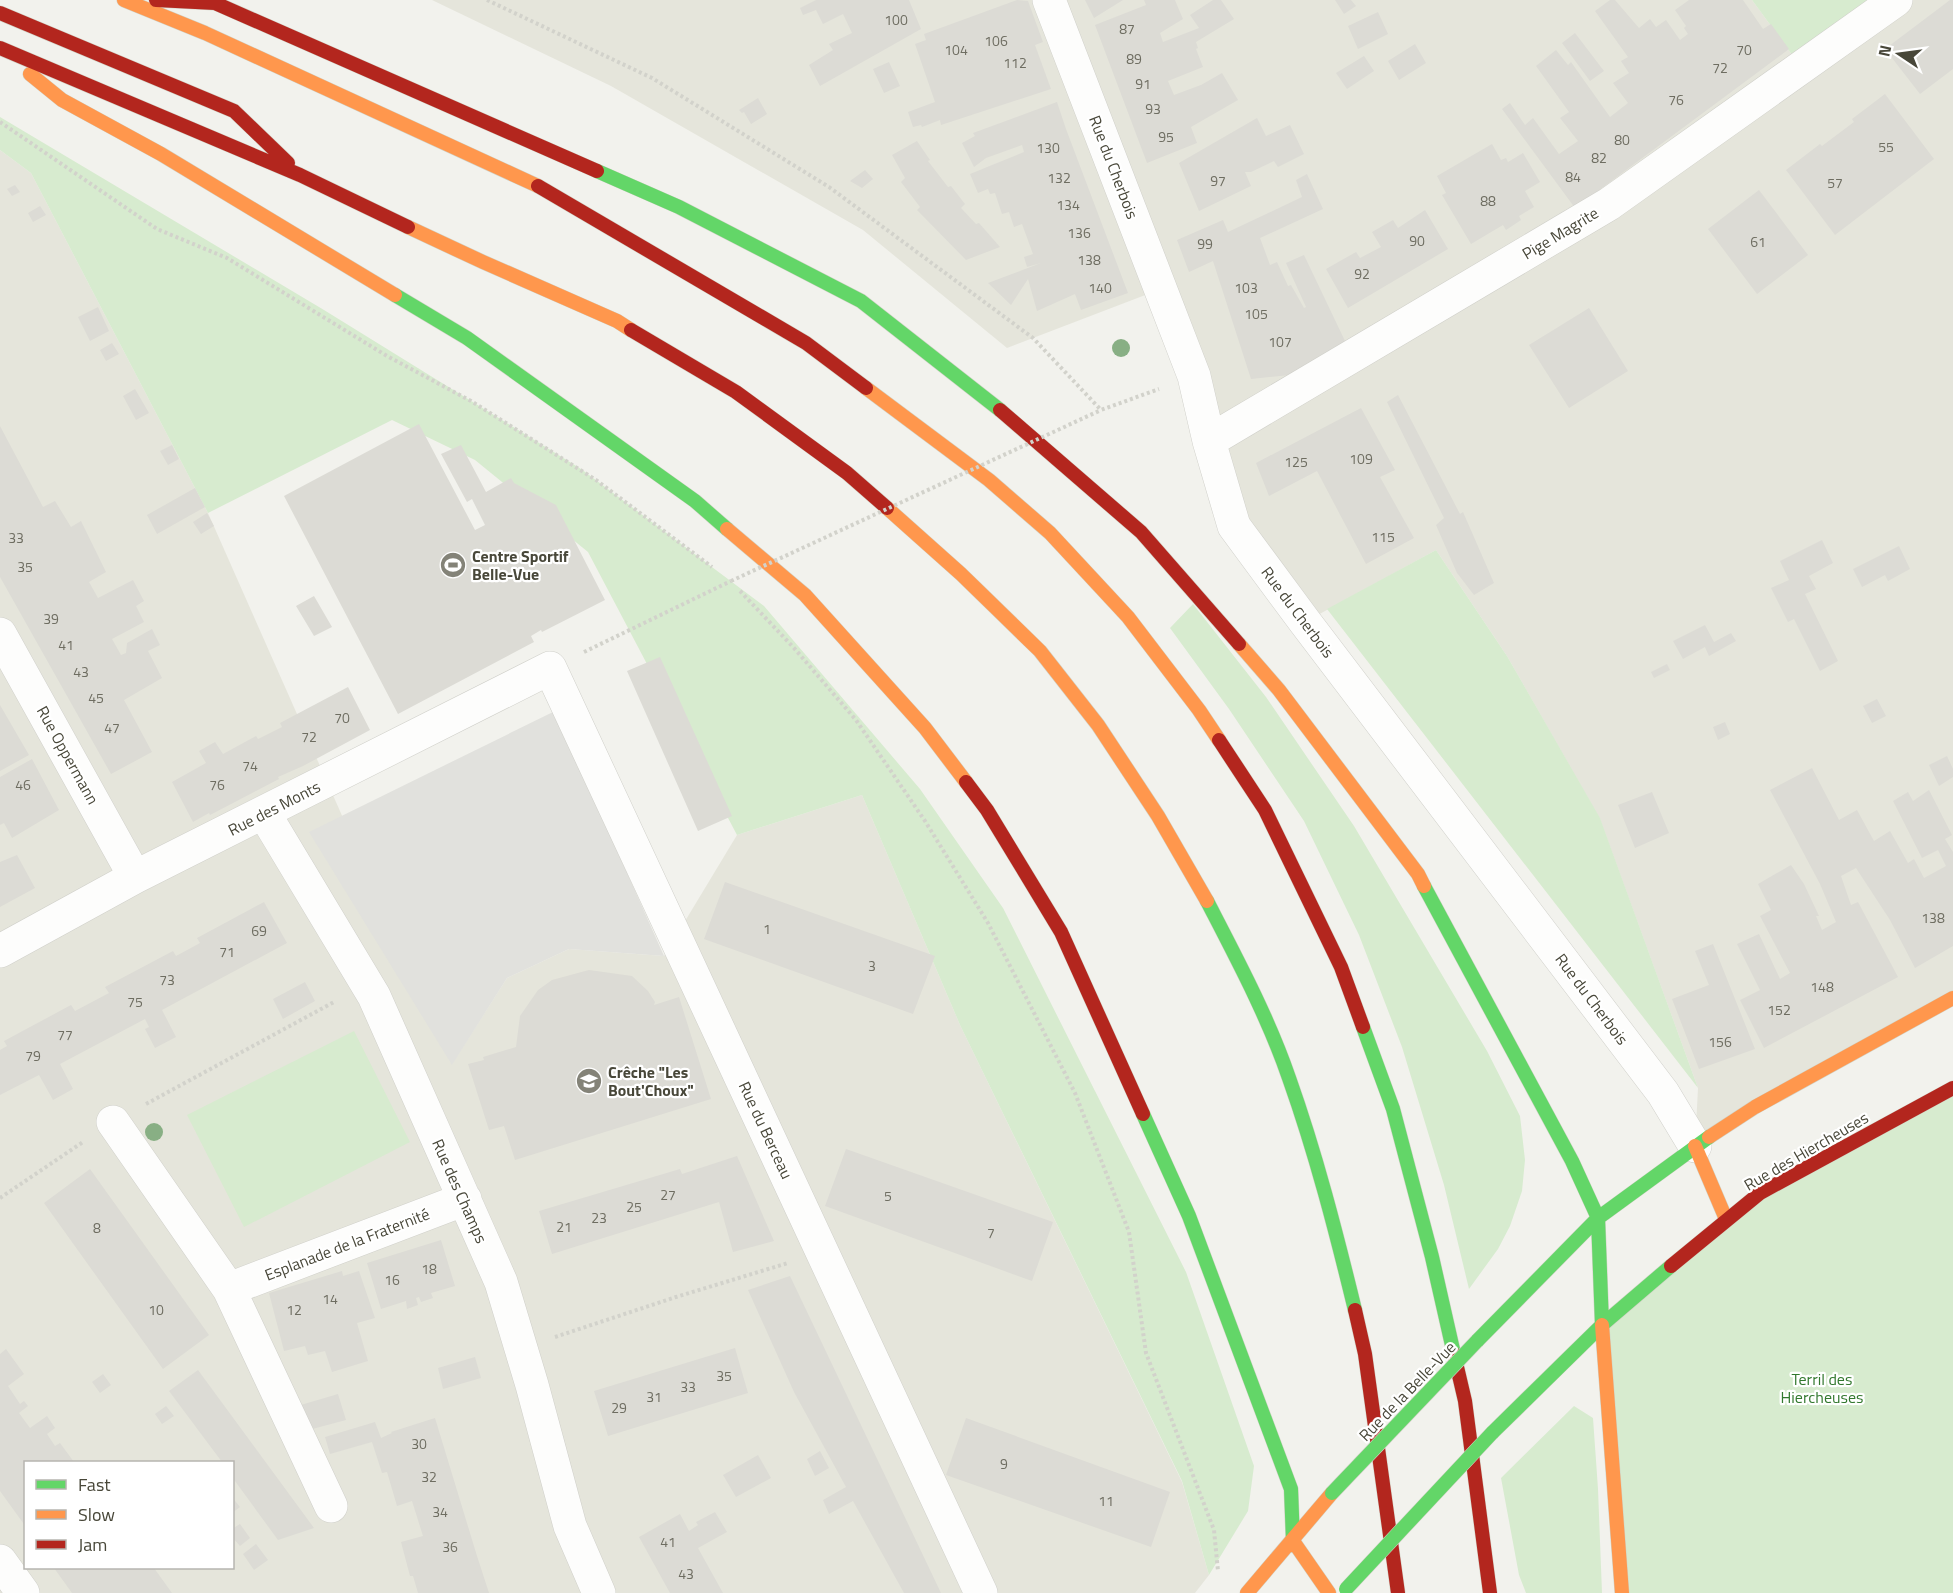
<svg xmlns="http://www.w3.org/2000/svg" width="1953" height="1593" font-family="'Titillium Web',sans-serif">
<rect width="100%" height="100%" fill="#f2f2ed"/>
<path fill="#e5e5db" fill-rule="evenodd" d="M432 0H1752L1801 67 1896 0H1953V998L1695 1146 1698 1088 1600 819 1507 656 1436 550 1305 622 1234 526 1161 289 1007 348 863 230 611 86Z
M0 150 31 173 208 513 452 1064 507 978 569 949 664 956 737 835 862 795 960 1025 1182 1482 1209 1575 1195 1593H0ZM26 1462H232V1568H26Z"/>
<path fill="#d7ebcf" d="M1752 0H1896L1801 67Z
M0 117 324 310 581 469 764 606 920 789 1003 908 1186 1272 1254 1466 1248 1511 1209 1575 1182 1481 960 1025 862 795 737 835 588 552 475 460 392 420 208 513 31 173 0 150Z
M1436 550 1507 656 1600 818 1698 1088 1327 609Z
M1193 604 1266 697 1354 826 1487 1051 1520 1116 1525 1160 1522 1191 1510 1226 1498 1249 1469 1289 1444 1185 1402 1047 1359 935 1304 821 1229 709 1170 628Z
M354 1031 410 1142 244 1227 187 1115Z
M1953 1088V1593H1622L1602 1325 1726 1219Z
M1574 1406 1593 1418 1598 1489 1602 1593H1526L1519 1575 1501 1478Z"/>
<path fill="#e1e1dd" d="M555 711 664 956 569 949 507 978 452 1065 309 832Z"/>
<path fill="#dcdbd5" d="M816 0H909L921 29 820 86 809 65 833 50 829 44 852 33 843 14 823 24 816 10 803 15 800 8Z
M1017 0 1028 1 1043 42 1035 45 1051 89 941 125 940 120 922 127 921 125 913 127 908 112 935 102 915 44 926 40 924 34Z
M1085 0H1123L1094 18Z
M1144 0H1175L1177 5 1183 19 1160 33 1163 42 1199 28 1190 15 1213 0H1221L1234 19 1196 42 1198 48 1196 49 1203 67 1168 81 1174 95 1201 85 1222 73 1238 100 1191 127 1197 143 1147 163 1095 25 1146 5Z
M1335 0H1351L1356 6 1344 14Z
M1610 0H1615L1639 28 1650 19 1656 27 1666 20 1680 40 1688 34 1684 28 1686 26 1675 10 1689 0H1743L1763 29 1771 24 1789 49 1575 208 1502 109 1510 103 1525 125 1533 118 1559 154 1578 141 1560 118 1569 112 1536 66 1556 50 1568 65 1571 62 1610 117 1628 103 1613 83 1629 73 1621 61 1628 57 1595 11Z
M1950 0H1953V69L1920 94 1885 49Z
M1378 12 1388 34 1358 49 1348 26Z
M1575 33 1604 71 1590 81 1562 43Z
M1415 44 1426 63 1399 80 1388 61Z
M1364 56 1374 71 1347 89 1336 73Z
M889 62 900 86 884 93 873 69Z
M1885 94 1934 159 1835 235 1786 170 1820 144 1822 146 1854 122 1852 119Z
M758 98 767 114 751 124 744 112 742 113 739 110Z
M1057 102 1066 129 1128 293 1081 310 1075 294 1037 311 1028 279 1011 305 988 283 1041 263 1027 267 1024 257 1033 254 1022 224 1014 227 1009 212 1002 214 995 193 990 194 988 189 978 193 970 174 1024 152 1022 145 986 158 974 167 962 143 975 136 973 133Z
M1257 118 1266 136 1290 125 1304 154 1278 167 1274 161 1251 172H1245L1251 186 1199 211 1179 163Z
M917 141 930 160 928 161 948 187 951 186 965 204 961 208 976 224 979 223 1000 247 966 260 917 210 920 207 901 182 905 178 892 155Z
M1492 144 1501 160 1506 158 1508 162 1523 153 1540 182 1525 191 1534 207 1519 216 1521 220 1506 230 1503 225 1471 244 1442 195 1446 193 1437 176Z
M865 170 873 179 862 188 850 181Z
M1307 174 1323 209 1260 238 1270 265 1277 262 1288 286 1291 285 1304 308 1306 307 1286 263 1304 255 1345 341 1300 374 1251 379 1213 261 1189 272 1177 240 1223 220 1228 232 1302 197 1296 180Z
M15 185 20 192 12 196 7 189Z
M1759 190 1808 255 1757 294 1708 229Z
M40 206 46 215 33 222 28 213Z
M1425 210 1448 249 1348 308 1326 269 1356 252 1360 258 1381 247 1372 232 1393 220 1398 228Z
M98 307 109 331 90 341 78 317Z
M1589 308 1628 371 1569 408 1529 345Z
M112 343 119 354 106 361 100 350Z
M135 389 149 413 136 420 123 396Z
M1398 395 1460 514 1463 512 1494 583 1474 595 1457 573 1436 525 1444 518 1387 402Z
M1361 408 1395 470 1380 477 1414 538 1366 564 1317 471 1269 496 1256 463Z
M419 424 475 530 485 525 472 499 467 502 441 454 461 445 486 492 511 478 514 483 556 505 605 600 542 632 541 630 531 636 534 642 398 714 284 496Z
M0 426 43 507 55 501 71 527 81 521 106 572 89 582 98 598 133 580 144 601 136 606 144 622 112 639 121 655 126 653 127 643 152 629 160 645 148 651 162 678 124 700 152 752 111 774 0 577Z
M172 445 179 459 168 465 160 451Z
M195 488 205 507 157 534 147 515Z
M207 513 214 526 201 534 193 522Z
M1822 540 1833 563 1809 576 1816 589 1805 594 1838 661 1820 671 1794 619 1788 622 1771 588 1789 580 1780 561Z
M1899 546 1910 569 1888 581 1885 575 1862 587 1853 569Z
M314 596 332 627 314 636 296 606Z
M1705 625 1714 642 1731 633 1736 641 1709 656 1705 647 1683 659 1673 641Z
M660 657 732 816 698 831 627 671Z
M1667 664 1670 670 1654 678 1651 672Z
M348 687 370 730 303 766 278 777 279 779 210 815 209 813 193 822 172 782 206 763 199 751 215 742 223 754 256 736 258 739 282 727 280 723Z
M1877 699 1886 716 1872 723 1863 706Z
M0 705 29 755 0 771Z
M1725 722 1730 734 1718 740 1713 727Z
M1947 756 1953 769V777L1939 786 1929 765Z
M32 759 59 810 12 838 4 823 0 825V777Z
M1812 768 1839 820 1857 810 1874 841 1890 831 1908 863 1914 859 1924 878 1946 866 1938 850 1922 858 1893 801 1908 792 1913 801 1929 790 1952 835 1945 839 1953 852V946L1915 968 1890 920 1856 868 1841 876 1851 905 1858 902 1898 977 1764 1048 1740 1000 1760 990 1737 944 1759 934 1780 979 1790 973 1760 916 1771 910 1758 884 1791 865 1804 884 1819 916H1816L1822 930 1836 922 1820 884 1770 790Z
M1652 792 1669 833 1635 848 1618 805Z
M17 855 35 888 0 907V862Z
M725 882 935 956 913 1014 704 939Z
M264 902 287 943 162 1010 176 1037 155 1048 145 1029 149 1027 145 1019 60 1064 73 1089 53 1100 39 1075 0 1095V1050L7 1046 4 1041 71 1005 75 1011 109 993 105 987 173 951 176 956 189 949 200 943 197 938Z
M1713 944 1755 1049 1699 1069 1672 999 1709 985 1695 951Z
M589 970 632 976 648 991 655 1002 654 1005 679 997 711 1099 515 1160 504 1126 489 1130 468 1064 484 1060 483 1057 516 1047 520 1016 538 990 552 980Z
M305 982 315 1001 283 1019 273 999Z
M846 1149 1053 1222 1032 1281 825 1206Z
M737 1156 774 1241 733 1252 719 1202 552 1254 539 1211 680 1169 682 1174Z
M90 1169 209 1335 163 1369 44 1203Z
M441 1240 455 1286 431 1293 433 1298 421 1302 419 1297 416 1298 418 1305 407 1309 406 1301 381 1309 367 1263Z
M342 1271 343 1276 359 1271 375 1318 357 1323 368 1361 332 1372 325 1351 308 1355 305 1346 284 1351 269 1293Z
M790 1276 941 1593H904L853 1501 829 1514 823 1500 846 1487 794 1392 748 1290Z
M735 1348 748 1393 608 1436 594 1391Z
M6 1349 24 1374 8 1386 20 1404 24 1401 28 1406 19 1413 30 1428 47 1416 55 1428 47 1434 55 1446 60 1443 74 1462H26V1527L0 1491V1354Z
M475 1357 481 1378 443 1389 438 1368Z
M198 1370 314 1528 278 1540 232 1477V1462H222L169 1391Z
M103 1374 111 1385 100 1393 92 1382Z
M338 1394 346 1420 301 1432 294 1407Z
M166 1406 174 1416 162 1424 155 1414Z
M435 1418 477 1556 489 1593H418L413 1576H410L401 1542 423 1536 412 1501 397 1506 387 1472 382 1473 372 1442 330 1454 325 1437 375 1422 381 1438 392 1433 391 1432Z
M966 1418 1170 1492 1151 1547 946 1475Z
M820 1451 829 1468 815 1476 807 1459Z
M758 1455 771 1478 736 1497 723 1475Z
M232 1497 240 1507 232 1513Z
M715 1512 727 1532 698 1548 723 1593H670L639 1537 680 1514 689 1531 698 1525 696 1522Z
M240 1524 250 1538 240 1546 232 1537V1529Z
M256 1544 268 1560 254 1570 243 1554Z
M54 1568H154L172 1593H72Z"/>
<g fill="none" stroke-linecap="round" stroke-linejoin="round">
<g stroke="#d0d0ca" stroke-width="34">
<path id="street" d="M1049 0 1194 376 1209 441 1234 526 1305 622 1663 1093 1695 1146
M1209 441 1609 204 1896 0
M0 634 135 877
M264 813 374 996 501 1282 532 1385 570 1526 599 1593
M0 951 135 877 550 668 981 1593
M113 1122 229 1289
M331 1506 229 1289 465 1199
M0 1561 23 1593"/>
</g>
<g stroke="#d1d2c6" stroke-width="15">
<path id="fast" d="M597 171 679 207 861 301 1000 410
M395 295 467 338 695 501 727 529
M1424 886 1572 1161 1598 1218
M1207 901C1237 959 1268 1017 1289 1078 1316 1154 1336 1232 1355 1310
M1363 1027 1393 1109 1432 1257 1454 1354
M1143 1114 1189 1216 1291 1489 1293 1541
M1598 1218 1602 1325
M1477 1341 1598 1218 1709 1137
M1492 1433 1602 1325 1671 1266"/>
</g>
<g stroke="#d1d2c6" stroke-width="15">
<path id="slow" d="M124 0 205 33 538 186
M30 74 62 100 161 154 395 295
M408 227 483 262 617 321 631 330
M866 388 989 480 1050 533 1128 617 1199 710 1219 740
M887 508 961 574 1040 651 1098 725 1158 816 1207 901
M727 529 805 595 925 728 966 782
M1239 644 1279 690 1418 874 1424 886
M1709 1137 1755 1107 1953 998
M1695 1146 1726 1219
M1602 1325 1622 1593
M1293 1541 1329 1593
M1247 1593 1332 1493"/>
</g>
<g stroke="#d1d2c6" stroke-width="15">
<path id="jam" d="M156 0 215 3 597 171
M0 13 234 111 288 163
M0 48 300 175 408 227
M538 186 806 343 866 388
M631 330 736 392 847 473 887 508
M1000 410 1141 532 1239 644
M1219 740 1265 810 1341 967 1363 1027
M966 782 987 810 1061 932 1143 1114
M1671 1266 1760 1193 1953 1088
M1355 1310 1365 1354 1398 1593
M1454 1354 1465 1401 1490 1593"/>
</g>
<path stroke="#d2d2cb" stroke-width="4" stroke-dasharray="3 3" stroke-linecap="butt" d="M487 0 652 78 829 187 1033 338 1101 410 1159 389
M0 122 157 229 227 258 387 356 471 401 544 447 596 480 712 567
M740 591 794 648 856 720 925 821 988 923 1075 1093 1129 1232 1146 1353 1214 1530 1218 1571
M584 652 731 581
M146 1104 334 1002
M0 1198 83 1142
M555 1337 676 1297 788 1263"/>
<use href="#street" stroke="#fdfdfc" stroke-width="33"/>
<use href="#fast" stroke="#63d668" stroke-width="14"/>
<use href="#slow" stroke="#ff974d" stroke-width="14"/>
<use href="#jam" stroke="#b3261e" stroke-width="14"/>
<g stroke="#d1d2c6" stroke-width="15" stroke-linecap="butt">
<path id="fast-bridge" d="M1332 1493 1477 1341
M1346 1589 1492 1433"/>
</g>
<path stroke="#d2d2cb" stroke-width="4" stroke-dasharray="3 3" stroke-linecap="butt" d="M731 581 1101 410"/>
<use href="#fast-bridge" stroke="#63d668" stroke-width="14"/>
</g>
<g fill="#88af84">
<circle cx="1121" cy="348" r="9"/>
<circle cx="154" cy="1132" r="9"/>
</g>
<defs>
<g id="stadium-disc" transform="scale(1.35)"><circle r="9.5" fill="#848378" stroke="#fff"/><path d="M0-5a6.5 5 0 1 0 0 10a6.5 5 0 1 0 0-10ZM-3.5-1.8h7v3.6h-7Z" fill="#fff"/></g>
<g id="school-disc" transform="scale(1.35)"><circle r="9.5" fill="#848378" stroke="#fff"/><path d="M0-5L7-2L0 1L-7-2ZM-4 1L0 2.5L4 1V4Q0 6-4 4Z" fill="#fff"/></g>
</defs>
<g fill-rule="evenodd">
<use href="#stadium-disc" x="453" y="565"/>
<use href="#school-disc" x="589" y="1081"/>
</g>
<g text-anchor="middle" stroke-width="4.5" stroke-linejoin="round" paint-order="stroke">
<g font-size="14" fill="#6e6d61">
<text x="896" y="25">100</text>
<text x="1127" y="34">87</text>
<text x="996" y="46">106</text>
<text x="956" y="55">104</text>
<text x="1744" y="55">70</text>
<text x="1134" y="64">89</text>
<text x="1015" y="68">112</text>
<text x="1720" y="73">72</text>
<text x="1143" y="89">91</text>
<text x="1676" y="105">76</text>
<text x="1153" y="114">93</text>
<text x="1166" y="142">95</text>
<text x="1622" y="145">80</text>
<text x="1886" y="152">55</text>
<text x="1048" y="153">130</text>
<text x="1599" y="163">82</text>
<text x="1573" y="182">84</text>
<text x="1059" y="183">132</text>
<text x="1218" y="186">97</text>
<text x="1835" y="188">57</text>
<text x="1488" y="206">88</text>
<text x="1068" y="210">134</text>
<text x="1079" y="238">136</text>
<text x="1417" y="246">90</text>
<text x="1758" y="247">61</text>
<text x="1205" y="249">99</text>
<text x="1089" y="265">138</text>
<text x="1362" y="279">92</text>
<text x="1100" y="293">140</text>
<text x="1246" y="293">103</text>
<text x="1256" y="319">105</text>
<text x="1280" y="347">107</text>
<text x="1361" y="464">109</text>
<text x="1296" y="467">125</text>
<text x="1383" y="542">115</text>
<text x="16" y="543">33</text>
<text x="25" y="572">35</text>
<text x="51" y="624">39</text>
<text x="66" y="650">41</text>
<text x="81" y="677">43</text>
<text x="96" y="703">45</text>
<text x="342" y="723">70</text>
<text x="112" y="733">47</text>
<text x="309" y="742">72</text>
<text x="250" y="771">74</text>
<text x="23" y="790">46</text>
<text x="217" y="790">76</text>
<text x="1933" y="923">138</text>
<text x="767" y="934">1</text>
<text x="259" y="936">69</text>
<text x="227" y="957">71</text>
<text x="872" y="971">3</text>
<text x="167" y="985">73</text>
<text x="1822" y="992">148</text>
<text x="135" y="1007">75</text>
<text x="1779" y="1015">152</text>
<text x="65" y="1040">77</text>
<text x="1720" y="1047">156</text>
<text x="33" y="1061">79</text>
<text x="668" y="1200">27</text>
<text x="888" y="1201">5</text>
<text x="634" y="1212">25</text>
<text x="599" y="1223">23</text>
<text x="564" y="1232">21</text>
<text x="97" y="1233">8</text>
<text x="991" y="1238">7</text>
<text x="429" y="1274">18</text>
<text x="392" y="1285">16</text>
<text x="330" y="1304">14</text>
<text x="156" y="1315">10</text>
<text x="294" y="1315">12</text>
<text x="724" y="1381">35</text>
<text x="688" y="1392">33</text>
<text x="654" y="1402">31</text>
<text x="619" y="1413">29</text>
<text x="419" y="1449">30</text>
<text x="1004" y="1469">9</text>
<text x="429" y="1482">32</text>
<text x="1106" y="1506">11</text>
<text x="440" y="1517">34</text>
<text x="668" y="1547">41</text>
<text x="450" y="1552">36</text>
<text x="686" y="1579">43</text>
</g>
<g font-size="16" fill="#484739" stroke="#fff">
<text transform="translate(1114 167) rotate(69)" y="6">Rue du Cherbois</text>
<text transform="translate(1560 233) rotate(-31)" y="6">Pige Magrite</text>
<text transform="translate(1298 612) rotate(53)" y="6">Rue du Cherbois</text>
<text transform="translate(68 755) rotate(61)" y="6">Rue Oppermann</text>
<text transform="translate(274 808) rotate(-27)" y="6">Rue des Monts</text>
<text transform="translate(1592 999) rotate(53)" y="6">Rue du Cherbois</text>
<text transform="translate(766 1130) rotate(65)" y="6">Rue du Berceau</text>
<text transform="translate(1806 1151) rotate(-30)" y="6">Rue des Hiercheuses</text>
<text transform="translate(460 1191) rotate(66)" y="6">Rue des Champs</text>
<text transform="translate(347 1244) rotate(-21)" y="6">Esplanade de la Fraternité</text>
<text transform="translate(1407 1391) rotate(-46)" y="6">Rue de la Belle-Vue</text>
</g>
<g font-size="16" font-weight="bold" fill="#484739" stroke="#fff" text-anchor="start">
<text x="472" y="562">Centre Sportif<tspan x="472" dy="18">Belle-Vue</tspan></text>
<text x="608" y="1078">Crêche "Les<tspan x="608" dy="18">Bout'Choux"</tspan></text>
</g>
<g font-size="16" fill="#32782e" stroke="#fff">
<text x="1822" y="1385">Terril des<tspan x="1822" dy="18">Hiercheuses</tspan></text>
</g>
</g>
<rect x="24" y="1461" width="210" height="108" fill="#ffffff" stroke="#b6b5b0" stroke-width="1.5"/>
<rect x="36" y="1480" width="30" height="9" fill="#63d668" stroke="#b6b5b0" stroke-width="1.5"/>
<text x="78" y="1491" font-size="18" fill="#484739">Fast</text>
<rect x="36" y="1510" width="30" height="9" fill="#ff974d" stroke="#b6b5b0" stroke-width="1.5"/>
<text x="78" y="1521" font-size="18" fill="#484739">Slow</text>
<rect x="36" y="1540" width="30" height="9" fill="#b3261e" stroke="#b6b5b0" stroke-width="1.5"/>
<text x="78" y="1551" font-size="18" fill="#484739">Jam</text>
<g transform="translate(1899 54) rotate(283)" stroke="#ffffff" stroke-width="4.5" paint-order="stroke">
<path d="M0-4.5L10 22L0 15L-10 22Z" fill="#484739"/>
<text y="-9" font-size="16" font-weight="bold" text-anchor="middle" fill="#484739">N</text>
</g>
</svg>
